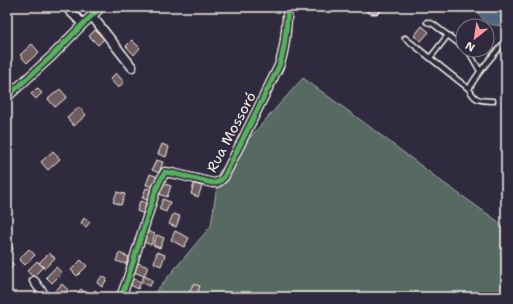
<svg xmlns="http://www.w3.org/2000/svg" width="513" height="304" font-family="'Shantell Sans',sans-serif">
<rect width="100%" height="100%" fill="#2f2a3d"/>
<filter id="ink" filterUnits="userSpaceOnUse"><feTurbulence type="fractalNoise" baseFrequency=".025" numOctaves="2"/><feDisplacementMap in="SourceGraphic" scale="8" xChannelSelector="R" yChannelSelector="G"/><feConvolveMatrix kernelMatrix="1 2 1 2 8 2 1 2 1" color-interpolation-filters="sRGB"/></filter>
<g filter="url(#ink)">
<path fill="#576a62" stroke="#a6aea5" d="M303 78 366 124 441 181 506 227V297H151L211 226 219 172Z"/>
<path fill="#51657c" stroke="#929da7" d="M476 7H506V25C490 27 481 22 476 7Z"/>
<path fill="#715d5e" stroke="#f4f1e8" d="M422 26 429 32 421 41 414 36Z
M95 30 104 39 98 45 89 36Z
M132 40 140 48 134 55 126 46Z
M32 44 39 52 27 63 20 55Z
M116 73 124 82 118 88 110 79Z
M37 88 42 93 36 99 31 94Z
M60 89 67 97 55 107 48 99Z
M79 107 86 115 74 126 67 118Z
M162 144 169 147 166 157 158 154Z
M53 151 60 159 48 170 41 162Z
M156 160 163 162 159 173 152 170Z
M150 174 158 177 154 187 146 185Z
M163 183 171 186 167 197 159 194Z
M194 184 202 186 198 197 191 194Z
M146 188 153 190 150 201 142 198Z
M117 192 125 194 121 205 113 202Z
M163 199 170 202 166 212 159 209Z
M140 201 148 204 144 214 137 211Z
M173 214 180 216 176 227 169 224Z
M84 218 90 222 86 227 81 223Z
M147 231 155 234 151 245 144 242Z
M175 231 189 238 184 247 171 240Z
M157 235 164 238 160 248 153 245Z
M9 236 13 250 7 252V237Z
M29 249 35 255 25 265 19 259Z
M157 252 165 255 161 266 154 263Z
M49 253 55 258 45 268 39 263Z
M119 253 129 257 126 264 116 261Z
M8 259 14 265 7 272V260Z
M81 260 87 266 77 276 71 270Z
M37 261 43 267 33 277 27 271Z
M138 263 148 267 144 276 134 272Z
M56 267 62 273 52 283 46 277Z
M102 276 107 279 102 287 97 283Z
M144 276 153 280 150 286 141 282Z
M132 278 141 282 138 289 129 284Z
M62 284 68 290 61 297H55L52 294Z
M193 284 200 286 196 297 189 294Z
M81 289 87 294 84 297H72Z
M95 290 103 296 102 297H93L91 295Z"/>
<g fill="none" stroke-linecap="round" stroke-linejoin="round">
<g stroke="#f4f1e8" stroke-width="7">
<path id="lane" d="M366 7 372 11H376L381 7
M427 22 433 24 463 47
M405 38 469 89
M466 50 469 52 480 71
M430 58 448 35
M493 101C480 100 476 102 469 89 478 71 493 56 506 40"/>
</g>
<g stroke="#f4f1e8" stroke-width="11">
<path id="street" d="M66 7 83 24
M92 16 132 67
M7 97 52 56 83 24 101 7
M34 281 46 297
M121 297 128 278 155 192 160 181 165 172 176 174 213 183C218 183 220 181 224 177L279 66C286 47 286 27 288 7"/>
</g>
<use href="#lane" stroke="#2f2a3d" stroke-width="4"/>
<use href="#street" stroke="#2f2a3d" stroke-width="8"/>
<g stroke="#2f2a3d" stroke-width="8">
<path id="cycleway" d="M7 97 52 56 83 24 101 7
M121 297 128 278 155 192 160 181 165 172 176 174 213 183C218 183 220 181 224 177L279 66C286 47 286 27 288 7"/>
</g>
<use href="#cycleway" stroke="#56b35d" stroke-width="5"/>
</g>
</g>
<g text-anchor="middle" stroke-width="3" stroke-linejoin="round" paint-order="stroke">
<g font-size="14" fill="#f4f1e8" stroke="#2f2a3d">
<text transform="translate(231 132) rotate(-62)" y="5">Rua Mossoró</text>
</g>
</g>
<rect width="513" height="304" fill="none" stroke="#2f2a3d" stroke-width="24"/>
<rect x="12" y="12" width="489" height="280" fill="none" stroke="#f4f1e8" stroke-width="1.5" filter="url(#ink)"/>
<g transform="translate(475 38) rotate(210)"><circle r="19" fill="#2f2a3d" stroke="#7e7a81"/>
<path d="M0-3L7 15L0 10L-7 15Z" fill="#ff9aa2"/>
<text y="-6" font-size="11" font-weight="bold" text-anchor="middle" fill="#f4f1e8">N</text>
</g>
</svg>
